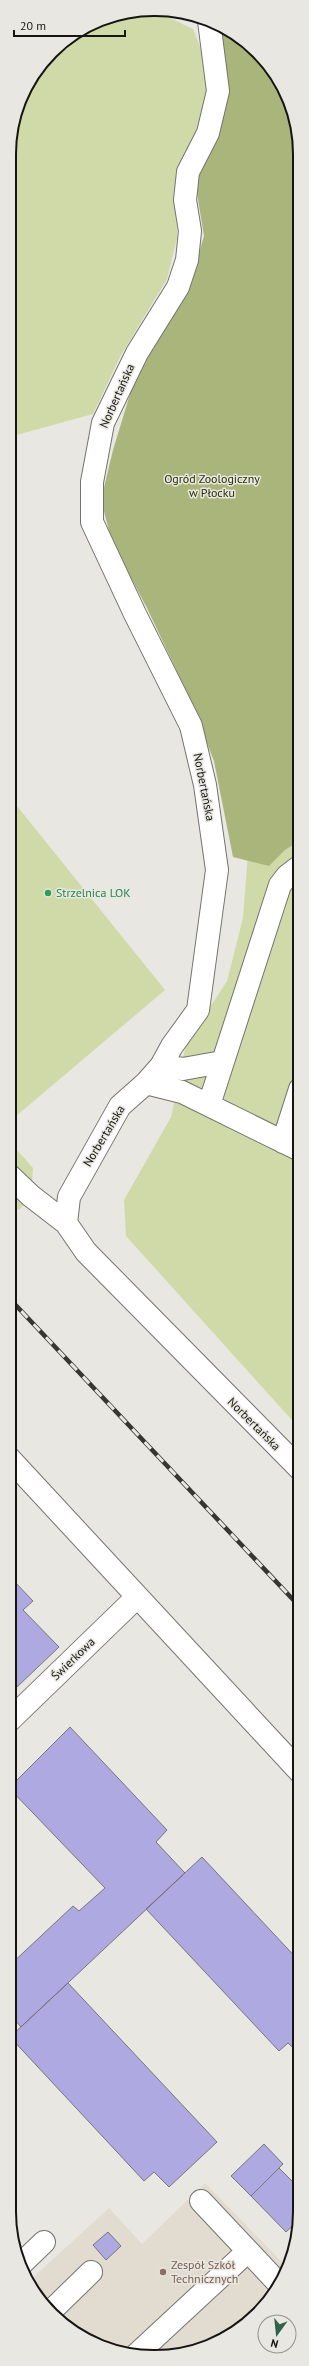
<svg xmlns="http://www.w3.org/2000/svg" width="309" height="2366" font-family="'PT Sans',sans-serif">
<rect width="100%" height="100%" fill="#e9e7e1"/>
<path fill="#e2dcd0" d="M205 2183 287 2267 285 2276 250 2321 201 2349 145 2357 90 2342 51 2314 29 2281 109 2208 142 2244Z"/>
<path fill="#d0daa9" d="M155 11 193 29 209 69 208 92 204 112 176 182 177 238 167 279 121 355 93 414 13 436 9 434V145L24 90 59 45 108 17Z
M300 175V1429L126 1236 124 1200 171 1117 186 1044 227 981 243 918Z
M9 796 165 990 9 1122Z
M9 1141 33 1168 31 1196 19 1210 9 1202Z"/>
<path fill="#aab57c" d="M223 27 258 52 289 99 300 145V840L285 850 269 866 233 857 214 761 190 699 147 608 112 542 101 500 113 450 131 391 160 334 186 296 204 236 196 187 197 174 222 119 229 87 219 30Z"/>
<path fill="#afa9e1" stroke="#76767b" d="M12 1579 33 1601 23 1610 59 1647 17 1687 9 1679V1582Z
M70 1727 167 1830 156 1842 185 1873 21 2027 9 2013V1966L73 1906 79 1911 105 1888 9 1788Z
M202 1857 300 1962V2054L288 2043 279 2051 146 1909Z
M68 1983 217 2142 169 2187 154 2172 144 2181 10 2037Z
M264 2144 283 2164 251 2196 231 2176Z
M279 2168 300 2189V2219L286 2232 251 2196Z
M108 2232 121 2246 106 2260 93 2245Z"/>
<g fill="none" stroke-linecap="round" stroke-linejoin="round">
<g stroke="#75736e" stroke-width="24">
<path id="minor" d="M209 21 218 91 208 133 188 172 185 200 190 231 187 260 178 287 137 353 103 423 92 482V522L135 614 191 726 205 785 217 870 198 1010 172 1046 161 1066 146 1083 120 1106 69 1197 66 1223 86 1252 300 1469
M161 1066 183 1069 222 1062
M146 1083 182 1092 300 1150
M209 1105 280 885 287 876 300 866
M283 1142 300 1089
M10 1176 31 1196 66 1223
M9 1458 300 1772
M9 1721 137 1597
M201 2201 279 2284
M20 2265 44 2242
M50 2312 91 2272
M137 2354 248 2251"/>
</g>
<use href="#minor" stroke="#fff" stroke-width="22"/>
<g stroke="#373633" stroke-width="4.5">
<path id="rail" d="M9 1298 300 1607"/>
</g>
<use href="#rail" stroke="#e9e7e1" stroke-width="3" stroke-dasharray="9" stroke-linecap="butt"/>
</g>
<circle fill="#2e9e5b" stroke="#e9e7e1" stroke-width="1.5" cx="48" cy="893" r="4"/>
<circle fill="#8d6e63" stroke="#e9e7e1" stroke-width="1.5" cx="163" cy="2272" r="4"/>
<g text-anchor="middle" stroke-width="3" stroke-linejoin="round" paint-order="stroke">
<g font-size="12" fill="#161513" stroke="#e9e7e1">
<text transform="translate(117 396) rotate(-66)" y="4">Norbertańska</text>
<text transform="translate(204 787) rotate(79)" y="4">Norbertańska</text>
<text transform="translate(104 1136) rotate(-59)" y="4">Norbertańska</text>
<text transform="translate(254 1424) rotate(45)" y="4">Norbertańska</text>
<text transform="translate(73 1659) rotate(-44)" y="4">Świerkowa</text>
</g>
<g font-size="12" fill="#292f01" stroke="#e9e7e1">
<text x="212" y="483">Ogród Zoologiczny<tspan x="212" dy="14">w Płocku</tspan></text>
</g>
<g font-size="12" fill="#27864d" stroke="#e9e7e1" text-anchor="start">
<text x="56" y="897">Strzelnica LOK</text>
</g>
<g font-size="12" fill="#785e54" stroke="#e9e7e1" text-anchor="start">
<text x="171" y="2269">Zespół Szkół<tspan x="171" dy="14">Technicznych</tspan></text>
</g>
</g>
<path d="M0 0H309V2366H0ZM154 16H155A138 138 0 0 1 293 154V2212A138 138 0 0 1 155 2350H154A138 138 0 0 1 16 2212V154A138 138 0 0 1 154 16Z" fill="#e9e7e1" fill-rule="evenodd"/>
<path fill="none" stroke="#161513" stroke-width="2" d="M154 16H155A138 138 0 0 1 293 154V2212A138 138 0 0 1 155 2350H154A138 138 0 0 1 16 2212V154A138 138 0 0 1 154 16Z"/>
<g transform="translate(277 2334) rotate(195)"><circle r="19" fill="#e9e7e1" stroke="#95938f"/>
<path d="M0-3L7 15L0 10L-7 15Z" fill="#2f644a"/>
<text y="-6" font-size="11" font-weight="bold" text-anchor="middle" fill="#161513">N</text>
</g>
<path d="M14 30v6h111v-6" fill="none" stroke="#161513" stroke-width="2"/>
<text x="20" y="30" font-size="12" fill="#161513" stroke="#e9e7e1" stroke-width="3" paint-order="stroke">20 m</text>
</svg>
